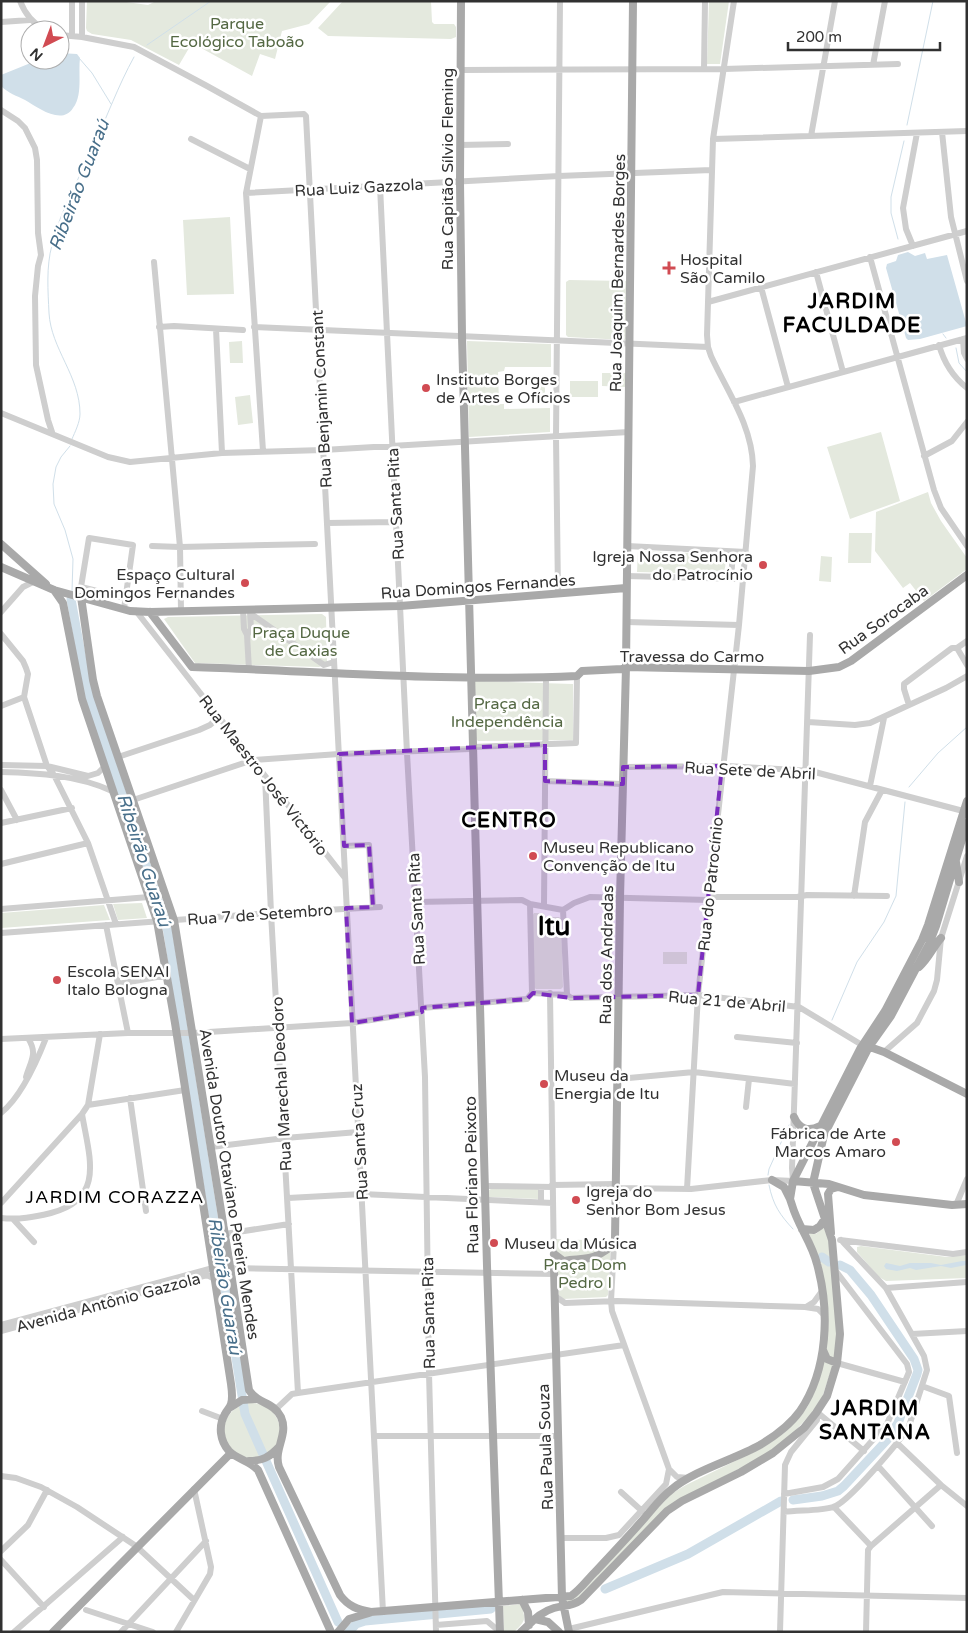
<svg xmlns="http://www.w3.org/2000/svg" width="968" height="1633" font-family="'Varela Round',sans-serif">
<rect width="100%" height="100%" fill="#fff"/>
<path fill="#e4e9de" d="M87 1H119L148 5 156 1H331L309 24 282 31 275 59 260 54 252 76 192 43 179 65 131 40 92 34 87 31 86 28Z
M343 1H431L432 22 434 24H454L456 27V37L451 39 328 36 318 28Z
M709 1H729L720 64H707Z
M230 217 234 294 187 295 183 220Z
M569 280 626 281 628 284 627 338 625 340 568 337 566 335V282Z
M242 341 243 363H230L229 342Z
M467 341 551 344V367H505L504 371 498 372 499 404H504V409L550 408V432L469 437Z
M602 373H627V387L602 386Z
M545 376V399L533 400 532 377Z
M570 381H598V397H570Z
M250 395 253 423 238 425 235 397Z
M881 432 900 501 850 519 827 447Z
M928 492 931 503 941 521 967 558V569L924 601 910 583 903 588 875 551 876 512Z
M849 533H872L871 563H848Z
M638 551 723 554C727 559 726 570 722 574L637 572Z
M821 556 832 557 831 582 819 581Z
M322 614 326 617 327 662 324 665 319 667 195 663 164 619 168 617Z
M475 681 573 684V740L478 741 476 739Z
M142 903 147 918 118 920 113 904Z
M104 905 110 920 1 928V913Z
M534 913H543L546 917H559L561 919 563 987 561 989H536L533 987 532 916Z
M663 952H687V964H663Z
M491 1189H539V1199L489 1197V1190Z
M824 1227 829 1241 839 1325 836 1355 822 1398 809 1416 792 1434 770 1452 664 1509 583 1595 566 1605 565 1601 574 1598 581 1593 671 1494 686 1485 764 1447 784 1433 800 1417 808 1406 819 1375 823 1274 820 1261 809 1233 816 1234Z
M556 1239 611 1241 608 1295 606 1297 563 1299 559 1295 558 1270 563 1264 556 1253Z
M861 1246 947 1257 967 1255V1278L886 1281 879 1277 857 1252V1247Z
M224 1431a28 28 0 1 1 56 0a28 28 0 1 1-56 0Z
M521 1604C526 1620 526 1620 514 1632H504L503 1606Z"/>
<path fill="#d0dfe9" d="M60 53 77 54 80 58C78 73 83 95 73 108 62 126 37 107 25 100 17 96 8 93 1 86V75L38 60H60Z
M908 252 915 256 925 253 927 259 947 255 967 326 920 339 908 340 906 338 886 268 887 264 896 261 898 255Z
M962 1261H967L966 1265 951 1268 941 1266 916 1270 910 1268 897 1271 886 1269 884 1266 886 1263 900 1266 910 1263H931L941 1265Z"/>
<g fill="none" stroke-linecap="round" stroke-linejoin="round">
<path stroke="#d0dfe9" stroke-width="1" d="M147 45 211 1
M79 58 92 73 111 104
M907 125 933 1
M898 239 891 213V197L904 141
M943 334 946 338
M956 348 959 363 967 372
M72 439C75 432 80 422 80 414 80 376 51 349 49 313 48 291 46 267 52 245 60 211 79 179 93 147 107 117 118 86 134 57
M70 446 61 457 56 467 53 484 54 504 65 530 73 559 72 591
M909 787 938 753 967 727
M832 1020 857 962 884 922 896 896 905 802
M768 1175 769 1169 789 1125
M769 1185C773 1205 780 1215 793 1229"/>
<path stroke="#d0dfe9" stroke-width="9" d="M71 599 88 693 167 927 245 1414 338 1622
M822 1257 829 1262
M793 1500 822 1496 838 1491 844 1486 887 1440 898 1423 917 1374 918 1370 914 1359 871 1295 850 1270 840 1265
M605 1589 688 1554 781 1501
M349 1632 356 1624 365 1621 491 1609"/>
<path stroke="#cecece" stroke-width="6" d="M20 1C25 14 32 23 45 30
M1 22 30 20
M60 35 82 37 134 47 207 86 261 116 304 114 306 116 383 1612
M72 36V1
M82 37V1
M873 65 885 1
M704 69 705 1
M461 70 724 69 898 64
M1 110 18 121 25 128 35 148 37 160 38 233 41 255 38 266 35 296 36 365 48 420 52 432
M261 116 246 193 263 451
M942 132 951 217 967 281
M811 136 835 1
M191 139 250 169
M713 139 967 131
M460 145 508 144
M380 186 407 753 425 1077 429 1373 436 1632
M246 193 559 176 711 170
M913 246 906 229 903 208 917 133
M870 257 934 490 941 508 967 546
M154 262 180 547 181 611
M816 272 843 372
M761 287 788 387
M708 302 967 231
M159 327 174 326 243 330
M254 327 708 347
M216 329 222 453
M963 339 964 353 967 359
M939 345C944 363 952 376 967 388
M734 402 967 338
M1 413 108 457 130 462 222 453 323 450 629 432
M924 456 952 441 967 422
M327 523 396 522
M152 546 180 547 315 544
M627 546 746 552
M626 576 743 579
M731 579 733 552
M558 593 556 437 560 1
M124 609 133 545 89 538 81 587 125 598
M243 610 244 629 247 635 249 670
M136 611 345 878
M1 612 23 587 33 582
M250 613 324 665 334 662
M626 622 739 625
M1 634 23 661 26 668 28 674 24 697 47 766 54 775 88 843 116 924
M247 635 251 629 250 612
M957 648 967 641
M909 705 904 689V684L952 648H957L967 665
M1 706 24 697
M808 722 855 725 870 723 946 688 967 676
M118 757 199 730 210 725 219 717
M1 765 47 766 88 776 98 773 104 767
M623 767 727 766 811 771 967 812
M1 772C39 773 77 775 112 791
M265 776 271 913 298 1393
M545 781 623 784
M870 786 884 718
M1 790 17 820
M133 800 253 760 339 754 470 749 473 747 576 743 577 676
M1 823 72 808
M344 846 369 845 373 907
M1 864 88 843
M854 896 865 822 882 790
M709 897H797L807 895 887 896
M415 902 522 900 530 904 563 910
M530 904 532 993
M544 905 546 678
M1 909 149 897
M563 910 574 903 590 897 709 900
M563 910 567 995
M106 925 128 1033
M1 933 271 913 380 907
M118 984 157 977H167
M532 993 567 995 571 998 698 995 799 1007 862 1045
M550 993 554 1267
M422 1008 527 999 532 993
M737 1037 797 1043
M1 1039 128 1033H193L352 1023 422 1012
M884 1052 917 1023 934 991 937 980 941 938 967 856
M26 1077C31 1060 38 1054 28 1038
M618 1079 694 1072 795 1084
M130 1098 146 1211
M88 1105 185 1090
M746 1107 749 1079
M1 1113C21 1097 37 1061 46 1038
M211 1147 285 1138 358 1132
M552 1185 616 1184
M485 1186 553 1187
M541 1187V1202
M616 1188 691 1189 772 1180 793 1181 792 1168 810 635
M687 1189 698 995 739 625 753 466C752 425 727 391 711 356L708 347 707 335 713 139 734 1
M288 1198 362 1194 553 1203
M1 1203 82 1114 88 1105 100 1034
M956 1205 967 1179
M1 1218C19 1220 34 1217 51 1213 106 1199 89 1156 82 1114
M13 1219 34 1242
M225 1234 289 1224
M840 1240 953 1254 967 1252
M614 1244 611 1301 612 1311 669 1469 677 1477 689 1478
M231 1268 555 1274
M886 1288 967 1282
M555 1296 565 1303 617 1301 805 1307 818 1309 824 1315
M806 1307 814 1302 822 1291
M1 1325 213 1268
M1 1331 207 1275 215 1279
M912 1334 967 1331
M837 1363 905 1382
M922 1386 949 1396 957 1453
M276 1409 292 1394 298 1393 624 1345
M202 1411 223 1419
M817 1412 864 1451
M374 1436H558
M897 1443 941 1485 967 1506
M878 1466 932 1526
M1 1476 16 1478 41 1487 77 1507 136 1546 194 1600
M621 1492 642 1511
M784 1494 823 1487 838 1479 887 1424 909 1372 907 1364 835 1270
M834 1507 871 1546
M784 1512C798 1510 821 1511 833 1507 847 1504 901 1440 909 1426L927 1370 924 1356 886 1288 841 1240
M561 1538H606L619 1535 666 1484 669 1469
M871 1546 941 1485
M1 1551 28 1525 47 1490
M1 1560 44 1607
M86 1610 153 1632
M436 1625 487 1621 500 1632
M569 1629 723 1592 967 1598
M14 1632 123 1537
M121 1632 206 1541
M176 1632 210 1574 211 1567 194 1489
M780 1632 785 1465 791 1452 817 1420 816 1413
M866 1632 868 1550 871 1546"/>
<path stroke="#a9a9a9" stroke-width="8" d="M461 1 460 182 462 336 487 1266 500 1632
M1 544 46 584
M1 567 54 590 130 611 150 612 400 606 626 588
M54 590 63 603 82 699 157 921 175 1023 231 1384C232 1391 233 1398 231 1404 230 1408 227 1410 225 1414 218 1426 220 1441 229 1451 238 1460 249 1460 258 1470L331 1632
M81 597 93 680 97 696 174 920 229 1260 249 1390C257 1404 273 1401 281 1417 289 1435 273 1449 279 1467L340 1595C348 1606 358 1610 371 1612L571 1596C580 1590 587 1580 595 1572 610 1556 626 1539 641 1522 651 1511 660 1498 672 1489 695 1470 733 1460 760 1445 775 1436 790 1425 800 1411 828 1370 830 1311 817 1264 812 1243 798 1226 792 1205L790 1199 793 1181 860 1049 885 1011 922 940 928 925 967 801
M150 612 192 667C320 671 449 682 577 676L582 671 622 669 626 667 809 671 839 667 851 661 967 575
M956 862 959 882
M919 967C929 958 933 947 941 938
M867 1046 884 1052 967 1094
M794 1117C799 1129 808 1132 820 1126
M772 1180 784 1187 790 1199
M793 1181 829 1184 864 1195 952 1205 967 1204
M802 1229 814 1230 820 1226 826 1217
M831 1233 828 1194 831 1189 838 1187
M554 1254 562 1260
M823 1350 827 1359 837 1363
M231 1407 242 1400 256 1399
M249 1461C262 1461 270 1457 279 1447
M522 1600 528 1612 529 1625
M535 1619 548 1622 559 1632
M53 1632 231 1453
M338 1632 349 1619 369 1613
M521 1632C532 1622 540 1612 554 1608 565 1605 571 1607 581 1600L667 1511 682 1501 741 1472 773 1453 804 1428 816 1413 827 1396 837 1363 840 1334 832 1240 813 1183 824 1135 869 1047 891 1016 929 944 936 926 967 823
M569 1632 562 1598 554 1267C566 1257 575 1261 589 1258 599 1256 607 1250 614 1244L615 1239 620 898 626 667 633 1"/>
</g>
<path fill="#7b2cbf" fill-opacity="0.2" stroke="#7b2cbf" stroke-width="4" stroke-dasharray="10 6" stroke-linejoin="round" d="M545 744V781L623 784V767L722 766 698 995 571 998 533 993 527 999 422 1008V1012L352 1023 346 908 373 907 369 845 344 846 339 754Z"/>
<g fill="#d14b52" stroke="#fff" stroke-width="2">
<path d="M666.5 260.5h5v5h5v5h-5v5h-5v-5h-5v-5h5z"/>
<circle cx="426" cy="388" r="5"/>
<circle cx="763" cy="565" r="5"/>
<circle cx="245" cy="583" r="5"/>
<circle cx="533" cy="856" r="5"/>
<circle cx="57" cy="980" r="5"/>
<circle cx="544" cy="1084" r="5"/>
<circle cx="896" cy="1142" r="5"/>
<circle cx="576" cy="1200" r="5"/>
<circle cx="494" cy="1243" r="5"/>
</g>
<g text-anchor="middle" stroke-width="5" stroke-linejoin="round" paint-order="stroke">
<g font-size="16" fill="#546843" stroke="#fff">
<text x="237" y="29">Parque<tspan x="237" dy="18">Ecológico Taboão</tspan></text>
<text x="301" y="638">Praça Duque<tspan x="301" dy="18">de Caxias</tspan></text>
<text x="507" y="709">Praça da<tspan x="507" dy="18">Independência</tspan></text>
<text x="585" y="1270">Praça Dom<tspan x="585" dy="18">Pedro I</tspan></text>
</g>
<g font-size="16" fill="#313131" stroke="#fff">
<text transform="translate(447 169) rotate(-90)" y="6">Rua Capitão Sílvio Fleming</text>
<text transform="translate(359 187) rotate(-3)" y="6">Rua Luiz Gazzola</text>
<text transform="translate(617 273) rotate(-89)" y="6">Rua Joaquim Bernardes Borges</text>
<text transform="translate(321 399) rotate(-93)" y="6">Rua Benjamin Constant</text>
<text transform="translate(395 504) rotate(-93)" y="6">Rua Santa Rita</text>
<text transform="translate(478 586) rotate(-4)" y="6">Rua Domingos Fernandes</text>
<text transform="translate(883 619) rotate(-36)" y="6">Rua Sorocaba</text>
<text x="692" y="662">Travessa do Carmo</text>
<text transform="translate(750 770) rotate(3)" y="6">Rua Sete de Abril</text>
<text transform="translate(264 775) rotate(52)" y="6">Rua Maestro José Victório</text>
<text transform="translate(710 884) rotate(-84)" y="6">Rua do Patrocínio</text>
<text transform="translate(416 909) rotate(-93)" y="6">Rua Santa Rita</text>
<text transform="translate(260 914) rotate(-4)" y="6">Rua 7 de Setembro</text>
<text transform="translate(606 955) rotate(-89)" y="6">Rua dos Andradas</text>
<text transform="translate(727 1001) rotate(5)" y="6">Rua 21 de Abril</text>
<text transform="translate(281 1084) rotate(-93)" y="6">Rua Marechal Deodoro</text>
<text transform="translate(359 1142) rotate(-93)" y="6">Rua Santa Cruz</text>
<text transform="translate(471 1175) rotate(-91)" y="6">Rua Floriano Peixoto</text>
<text transform="translate(230 1184) rotate(81)" y="6">Avenida Doutor Otaviano Pereira Mendes</text>
<text transform="translate(108 1302) rotate(-15)" y="6">Avenida Antônio Gazzola</text>
<text transform="translate(428 1313) rotate(-91)" y="6">Rua Santa Rita</text>
<text transform="translate(545 1447) rotate(-92)" y="6">Rua Paula Souza</text>
</g>
<g font-size="16" fill="#313131" stroke="#fff" text-anchor="start">
<text x="680" y="265">Hospital<tspan x="680" dy="18">São Camilo</tspan></text>
<text x="436" y="385">Instituto Borges<tspan x="436" dy="18">de Artes e Ofícios</tspan></text>
<text x="753" y="562" text-anchor="end">Igreja Nossa Senhora<tspan x="753" dy="18">do Patrocínio</tspan></text>
<text x="235" y="580" text-anchor="end">Espaço Cultural<tspan x="235" dy="18">Domingos Fernandes</tspan></text>
<text x="543" y="853">Museu Republicano<tspan x="543" dy="18">Convenção de Itu</tspan></text>
<text x="67" y="977">Escola SENAI<tspan x="67" dy="18">Italo Bologna</tspan></text>
<text x="554" y="1081">Museu da<tspan x="554" dy="18">Energia de Itu</tspan></text>
<text x="886" y="1139" text-anchor="end">Fábrica de Arte<tspan x="886" dy="18">Marcos Amaro</tspan></text>
<text x="586" y="1197">Igreja do<tspan x="586" dy="18">Senhor Bom Jesus</tspan></text>
<text x="504" y="1249">Museu da Música</text>
</g>
<g font-size="18" font-style="italic" fill="#486f8a" stroke="#fff">
<text transform="translate(79 185) rotate(-69)" y="6">Ribeirão Guaraú</text>
<text transform="translate(144 860) rotate(72)" y="6">Ribeirão Guaraú</text>
<text transform="translate(225 1286) rotate(81)" y="6">Ribeirão Guaraú</text>
</g>
<g font-size="18" letter-spacing="1" fill="#000" stroke="#fff">
<text x="115" y="1203">JARDIM CORAZZA</text>
</g>
<g font-size="21" font-weight="bold" letter-spacing="1" fill="#000" stroke="#fff">
<text x="852" y="308">JARDIM<tspan x="852" dy="24">FACULDADE</tspan></text>
<text x="509" y="827">CENTRO</text>
<text x="875" y="1415">JARDIM<tspan x="875" dy="24">SANTANA</tspan></text>
</g>
<g font-size="26" font-weight="bold" fill="#000" stroke="#fff">
<text x="554" y="935">Itu</text>
</g>
</g>
<rect width="968" height="1633" fill="none" stroke="#313131" stroke-width="5"/>
<g transform="translate(45 45) rotate(222)"><circle r="24" fill="#ffffff" stroke="#adadad"/>
<path d="M0-4L9 19L0 12L-9 19Z" fill="#d14b52"/>
<text y="-8" font-size="14" font-weight="bold" text-anchor="middle" fill="#313131">N</text>
</g>
<path d="M788 42v8h152v-8" fill="none" stroke="#313131" stroke-width="2.5"/>
<text x="796" y="42" font-size="15" fill="#313131" stroke="#ffffff" stroke-width="4" paint-order="stroke">200 m</text>
</svg>
